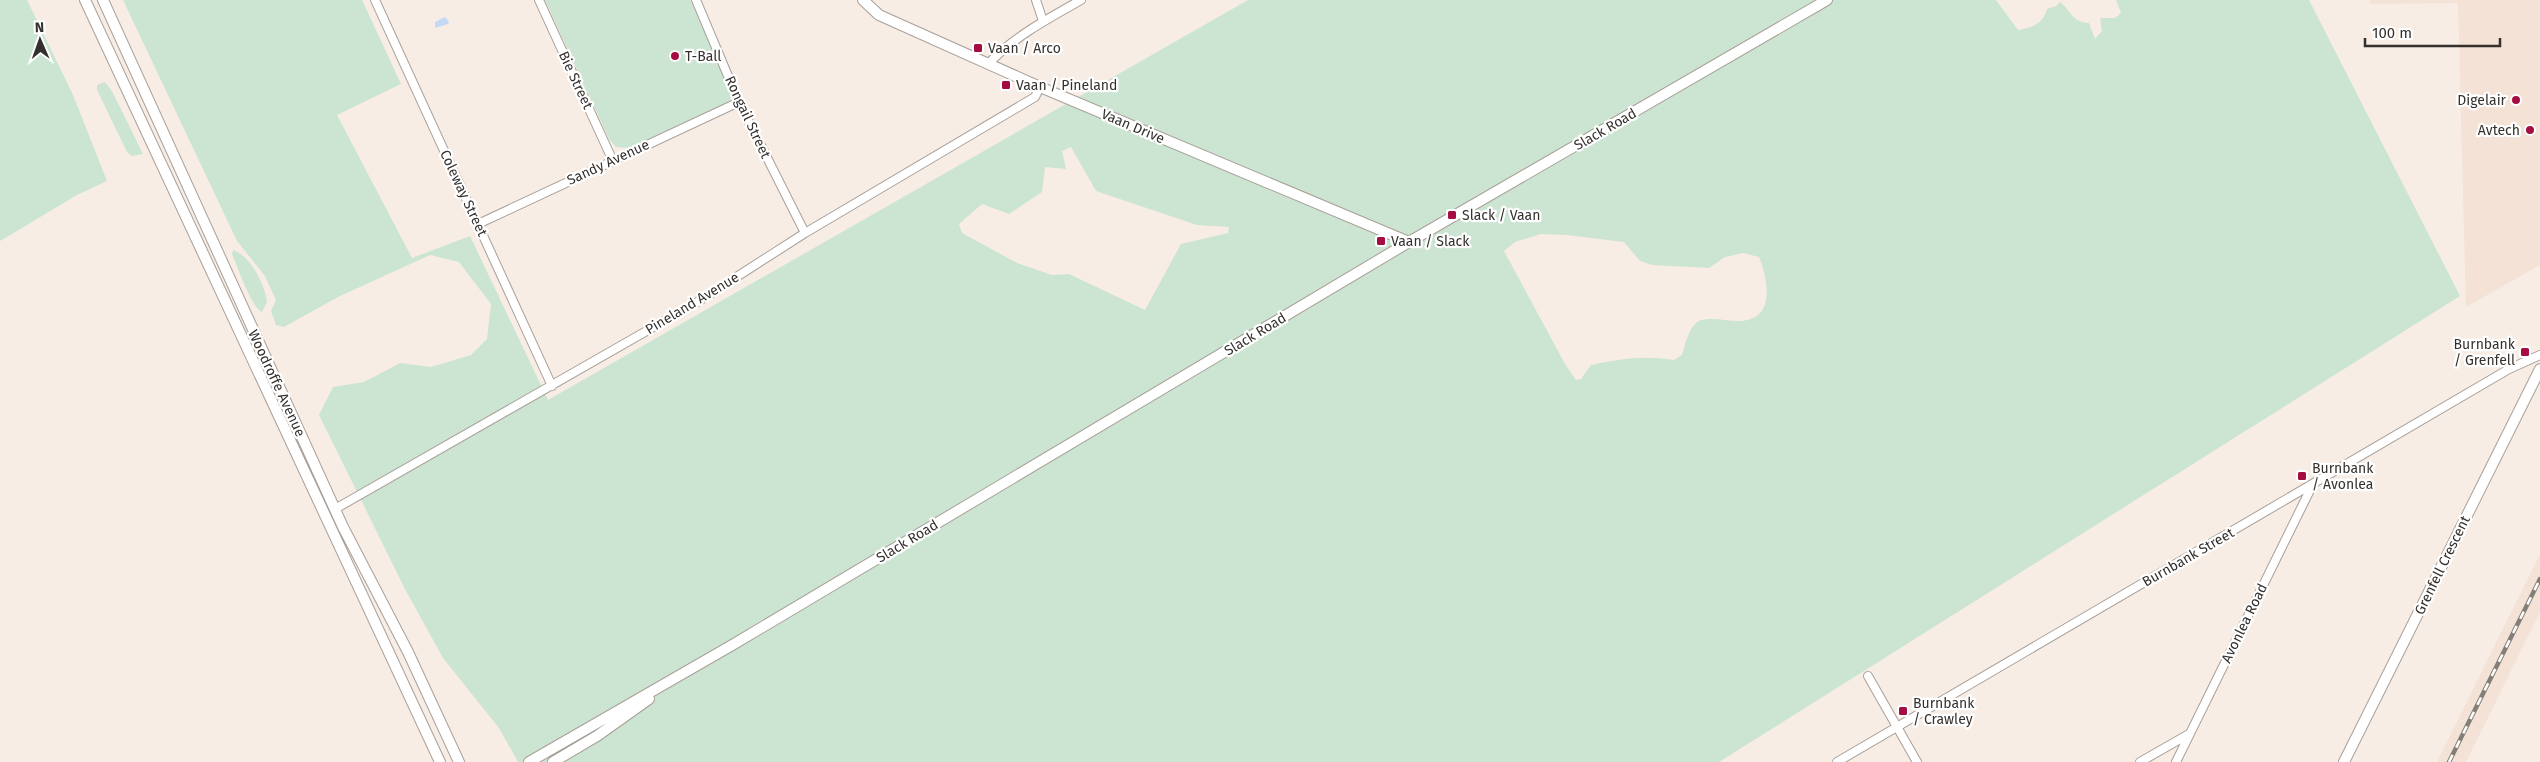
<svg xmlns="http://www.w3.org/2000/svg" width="2540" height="762" font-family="'Fira Sans',sans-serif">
<rect width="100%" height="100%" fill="#f7ede5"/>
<path fill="#f3e2d5" d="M2370 0H2540V265L2466 307 2458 3 2370 4Z
M2540 554V612L2466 762H2437Z"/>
<path fill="#cbe5d2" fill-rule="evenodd" d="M0 0H27L73 95 107 181 77 195 0 241Z
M123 0H362L401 84 337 115 412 258 470 236 548 400 1248 0H1996L2018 30C2033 27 2043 24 2047 9L2056 6 2060 2C2072 11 2071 22 2089 23L2095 39 2102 31 2100 18H2115L2121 13 2116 0H2309L2460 296 1719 762H518L499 728 443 658 405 589 319 415 333 387 364 382 400 363 431 367 471 355 487 339 491 304 459 262 430 255 338 297 284 327 276 325 271 311 276 300 265 276 237 241ZM1071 147 1096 191 1197 225 1229 227 1228 233 1181 244 1145 310 1069 274 1052 275 1017 263 962 233 959 224 982 204 1009 214 1042 192 1045 167 1066 169 1062 151ZM1541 234 1567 235 1624 242 1640 261 1652 265 1709 268 1725 257 1743 253 1759 257C1768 280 1776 319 1741 321 1728 322 1711 316 1699 321 1689 326 1685 345 1682 355L1674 360C1646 355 1618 359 1591 365L1581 379 1576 380 1565 364 1504 251 1515 242Z
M545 0H690L731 92V98L728 103 628 148 616 147 609 139Z
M105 82 112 91 143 154 132 156 127 152 97 90V85Z
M233 250C251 256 265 285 267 302L262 312C252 309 237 265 232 254Z"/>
<path fill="#c3daf7" d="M445 17 449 22 448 24 435 28V22Z"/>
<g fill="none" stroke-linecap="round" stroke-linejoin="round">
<g stroke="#a89f98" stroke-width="10">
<path id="street" d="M375 0 552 386
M539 0 612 159
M696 0 739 102 805 233
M1036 0 1043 21
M989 63C1015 36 1049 18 1081 0
M478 224 739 102
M335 509 699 301 805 233 1035 97 1040 87
M1868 676 1917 762
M1837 762 2509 369 2540 355
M2140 762 2189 734
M2176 762 2313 484"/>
</g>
<g stroke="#a89f98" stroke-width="12">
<path id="secondary" d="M85 0 440 762
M103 0 343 527 408 652 459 762
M863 0 879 15 1040 87 1409 242
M529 762 734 644 1409 242 1827 0
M553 762 597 736 649 699
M2344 762 2540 369"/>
</g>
<use href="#street" stroke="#fff" stroke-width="8"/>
<use href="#secondary" stroke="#fff" stroke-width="10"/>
<g stroke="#847e79" stroke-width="4.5">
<path id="rail" d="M2449 762 2540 579"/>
</g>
<use href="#rail" stroke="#fff" stroke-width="2.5" stroke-dasharray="8" stroke-linecap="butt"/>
</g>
<g fill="#a40c42" stroke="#fff" stroke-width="2">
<rect x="973" y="43" width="10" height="10" rx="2.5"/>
<circle cx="675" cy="56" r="5"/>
<rect x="1001" y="80" width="10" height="10" rx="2.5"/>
<circle cx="2516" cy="100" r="5"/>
<circle cx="2530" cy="130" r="5"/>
<rect x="1447" y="210" width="10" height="10" rx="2.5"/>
<rect x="1376" y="236" width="10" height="10" rx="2.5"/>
<rect x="2520" y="347" width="10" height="10" rx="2.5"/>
<rect x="2297" y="471" width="10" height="10" rx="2.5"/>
<rect x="1898" y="706" width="10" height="10" rx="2.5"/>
</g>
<g text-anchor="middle" stroke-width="4.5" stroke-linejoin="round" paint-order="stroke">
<g font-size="14" fill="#34302d" stroke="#fff" text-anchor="start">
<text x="988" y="53">Vaan / Arco</text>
<text x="685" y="61">T-Ball</text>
<text x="1016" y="90">Vaan / Pineland</text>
<text x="2506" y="105" text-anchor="end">Digelair</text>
<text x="2520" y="135" text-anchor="end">Avtech</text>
<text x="1462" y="220">Slack / Vaan</text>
<text x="1391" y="246">Vaan / Slack</text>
<text x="2515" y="349" text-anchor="end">Burnbank<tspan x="2515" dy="16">/ Grenfell</tspan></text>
<text x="2312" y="473">Burnbank<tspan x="2312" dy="16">/ Avonlea</tspan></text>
<text x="1913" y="708">Burnbank<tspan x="1913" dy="16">/ Crawley</tspan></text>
</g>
<g font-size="14" fill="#34302d" stroke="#fff">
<text transform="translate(576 80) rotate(65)" y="5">Bie Street</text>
<text transform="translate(748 117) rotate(65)" y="5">Rongail Street</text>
<text transform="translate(1133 126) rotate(23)" y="5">Vaan Drive</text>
<text transform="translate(1605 129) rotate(-30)" y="5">Slack Road</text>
<text transform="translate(608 162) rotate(-25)" y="5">Sandy Avenue</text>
<text transform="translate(464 193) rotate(65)" y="5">Coleway Street</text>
<text transform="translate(692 303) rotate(-31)" y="5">Pineland Avenue</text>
<text transform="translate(1255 334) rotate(-31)" y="5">Slack Road</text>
<text transform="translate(277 383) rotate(65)" y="5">Woodroffe Avenue</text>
<text transform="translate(907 541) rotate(-31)" y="5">Slack Road</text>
<text transform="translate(2188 557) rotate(-30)" y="5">Burnbank Street</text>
<text transform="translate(2442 565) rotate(-64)" y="5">Grenfell Crescent</text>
<text transform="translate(2244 623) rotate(-64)" y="5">Avonlea Road</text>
</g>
</g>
<g transform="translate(40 40) rotate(358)" stroke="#ffffff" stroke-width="4" paint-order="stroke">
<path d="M0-4L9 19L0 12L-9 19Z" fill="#34302d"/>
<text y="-8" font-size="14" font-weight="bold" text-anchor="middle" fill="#34302d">N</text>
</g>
<path d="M2365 38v8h135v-8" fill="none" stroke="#34302d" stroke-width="2.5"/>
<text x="2372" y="38" font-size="15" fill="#34302d" stroke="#ffffff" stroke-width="4" paint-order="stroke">100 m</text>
</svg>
